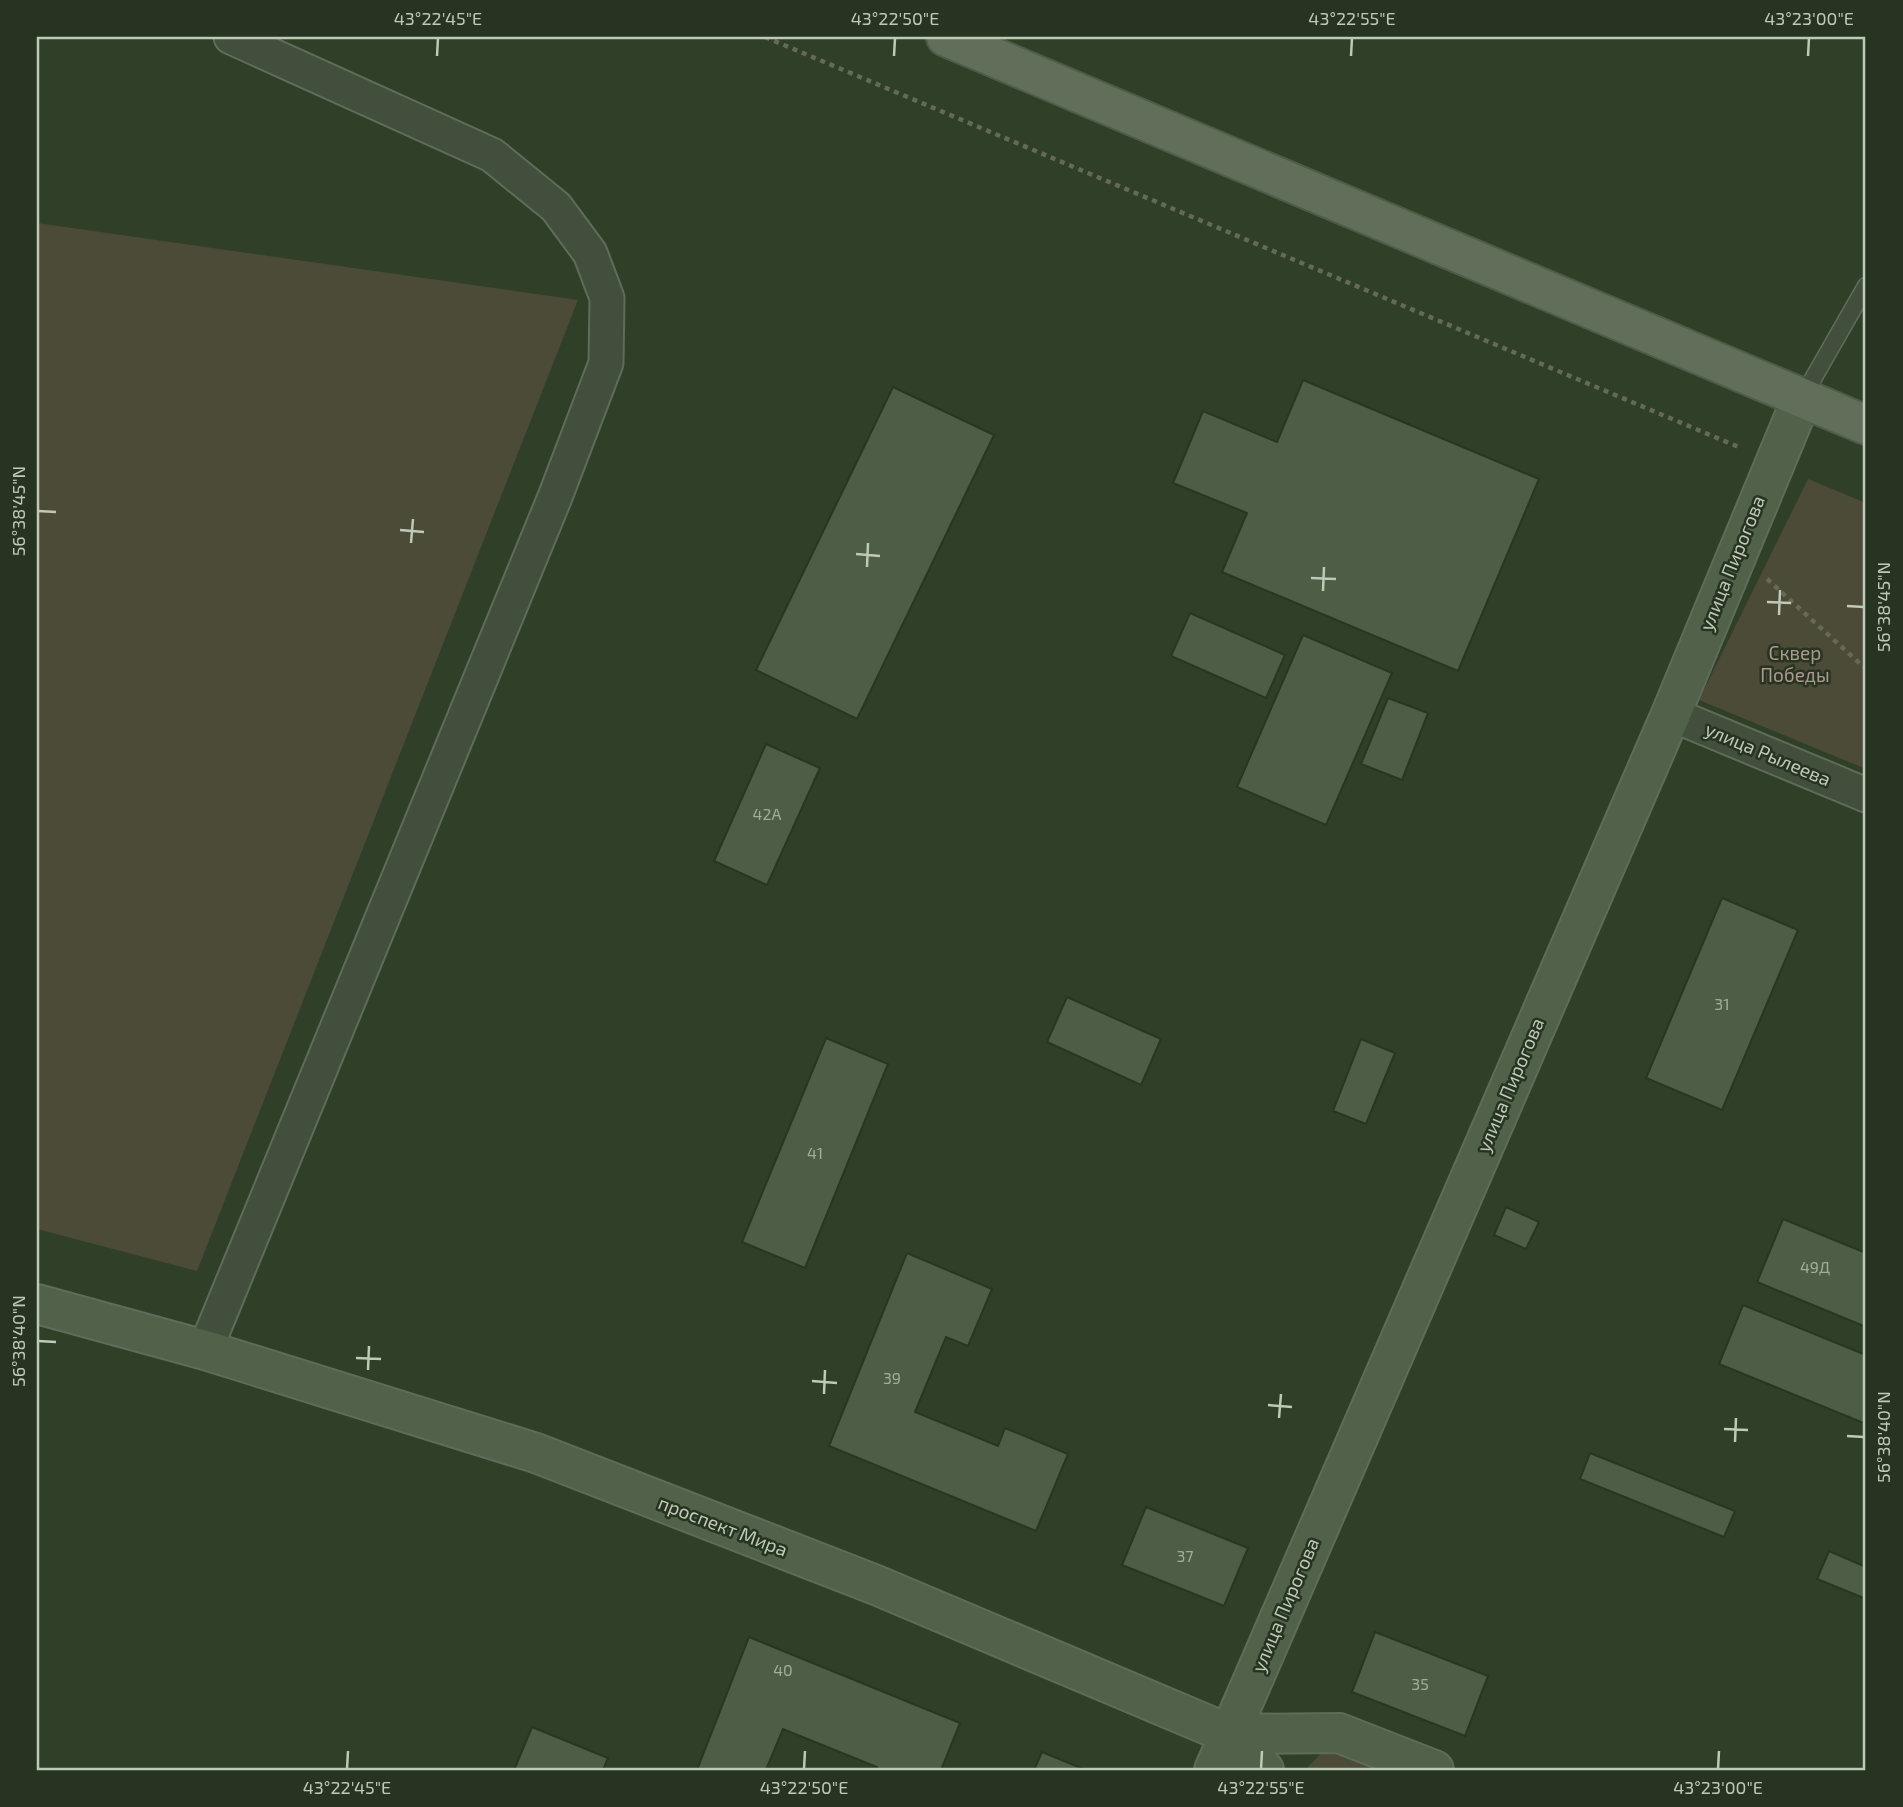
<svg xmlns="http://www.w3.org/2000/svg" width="1903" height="1807" font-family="'Exo 2',sans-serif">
<rect width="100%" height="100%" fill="#303f28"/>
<path fill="#4c4b37" d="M37 223 578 300 197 1271 37 1229Z
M1808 479 1866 503V769L1699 700Z
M1331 1743 1399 1770H1305Z"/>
<path fill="#4e5d45" stroke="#293623" stroke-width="2" d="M1303 380 1539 479 1458 671 1222 572 1247 513 1173 483 1203 411 1277 442Z
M893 387 994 435 857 719 756 670Z
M1190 613 1285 655 1266 698 1171 656Z
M1303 635 1392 673 1326 825 1237 787Z
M1388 698 1428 713 1402 780 1361 764Z
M766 744 820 768 767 885 714 861Z
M1722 898 1798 930 1722 1110 1646 1078Z
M1067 997 1161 1039 1141 1085 1047 1042Z
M826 1038 888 1064 805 1268 742 1242Z
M1361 1039 1395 1053 1366 1124 1333 1111Z
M1506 1207 1539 1222 1526 1249 1494 1235Z
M1783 1219 1866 1253V1327L1757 1282Z
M907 1253 992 1289 968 1346 946 1337 915 1412 998 1446 1005 1428 1068 1454 1036 1531 829 1446Z
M1743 1305 1866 1355V1424L1719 1364Z
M1590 1453 1735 1511 1724 1537 1580 1479Z
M1146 1507 1248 1548 1224 1606 1122 1565Z
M1829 1551 1866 1567V1599L1817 1579Z
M1375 1632 1488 1676 1465 1736 1352 1692Z
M749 1637 960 1723 941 1770H876L877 1767 783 1729 766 1770H697Z
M532 1727 608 1758 603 1770H514Z
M1042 1752 1086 1770H1034Z"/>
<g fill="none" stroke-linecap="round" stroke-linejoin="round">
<g stroke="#606c5a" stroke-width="19">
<path id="lane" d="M1802 398 1866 286"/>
</g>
<g stroke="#606c5a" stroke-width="37">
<path id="street" d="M1671 714 1866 795
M205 1350 555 497 606 363 607 298 590 253 556 207 492 155 231 37"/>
</g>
<g stroke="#606c5a" stroke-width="42">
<path id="secondary" d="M37 1304 205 1350 536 1453 876 1585 1229 1734 1264 1770
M1229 1734 1339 1733 1434 1770
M1214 1770 1671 714 1802 398"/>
</g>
<g stroke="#4e5b48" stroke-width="42">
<path id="primary" d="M946 37 1866 425"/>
</g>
<path stroke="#656a56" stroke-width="4.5" stroke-dasharray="5 5" stroke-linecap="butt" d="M765 37 1741 448
M1767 579 1866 669"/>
<use href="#lane" stroke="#424f3c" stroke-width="16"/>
<use href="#street" stroke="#424f3c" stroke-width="33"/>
<use href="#secondary" stroke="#51614a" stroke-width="38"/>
<use href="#primary" stroke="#616e5a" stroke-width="38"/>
</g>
<path fill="none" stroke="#bec9b8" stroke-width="2.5" d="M437 56 438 38M894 56 895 38M1351 56 1352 38M1808 56 1809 38M38 511 56 512M400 530 424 532M411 543 413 519M856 554 880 556M867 567 868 543M1311 578 1336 579M1323 591 1324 567M1767 602 1791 603M1847 606 1864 607M1779 615 1780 590M38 1341 56 1342M356 1358 381 1359M368 1370 369 1346M812 1381 837 1383M824 1394 825 1370M1268 1405 1292 1407M1279 1418 1281 1394M1724 1429 1748 1430M1847 1436 1864 1437M1735 1442 1736 1418M347 1769 348 1751M804 1769 805 1751M1261 1769 1262 1751M1718 1769 1719 1751"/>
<g text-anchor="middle" stroke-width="5" stroke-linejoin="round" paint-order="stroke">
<g font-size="16" fill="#a2ae9b">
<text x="767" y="820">42А</text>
<text x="1722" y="1010">31</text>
<text x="815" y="1159">41</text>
<text x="1815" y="1273">49Д</text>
<text x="892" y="1384">39</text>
<text x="1185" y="1562">37</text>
<text x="783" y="1676">40</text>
<text x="1420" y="1690">35</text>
</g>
<g font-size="19" fill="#bec9b8" stroke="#273421">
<text transform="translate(1732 563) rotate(-68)" y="7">улица Пирогова</text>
<text transform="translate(1768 754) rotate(23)" y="7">улица Рылеева</text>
<text transform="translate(1510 1085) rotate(-67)" y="7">улица Пирогова</text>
<text transform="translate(723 1526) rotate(21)" y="7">проспект Мира</text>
<text transform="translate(1285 1605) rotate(-67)" y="7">улица Пирогова</text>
</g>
<g font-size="19" fill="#ad988e" stroke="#273421">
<text x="1795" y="660">Сквер<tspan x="1795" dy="22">Победы</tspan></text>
</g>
</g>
<rect width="1903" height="1807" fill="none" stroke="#273421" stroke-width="77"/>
<rect x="38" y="38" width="1826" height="1731" fill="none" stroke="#bec9b8" stroke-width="2.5"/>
<g font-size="18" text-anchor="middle" fill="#bec9b8">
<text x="438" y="25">43°22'45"E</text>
<text x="895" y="25">43°22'50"E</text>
<text x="1352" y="25">43°22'55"E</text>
<text x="1809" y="25">43°23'00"E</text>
<text transform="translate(19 511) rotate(-90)" y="6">56°38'45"N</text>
<text transform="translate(1884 607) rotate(-90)" y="6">56°38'45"N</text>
<text transform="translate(19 1341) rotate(-90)" y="6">56°38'40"N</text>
<text transform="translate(1884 1437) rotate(-90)" y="6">56°38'40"N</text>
<text x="347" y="1794">43°22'45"E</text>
<text x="804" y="1794">43°22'50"E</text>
<text x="1261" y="1794">43°22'55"E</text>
<text x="1718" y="1794">43°23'00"E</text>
</g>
</svg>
